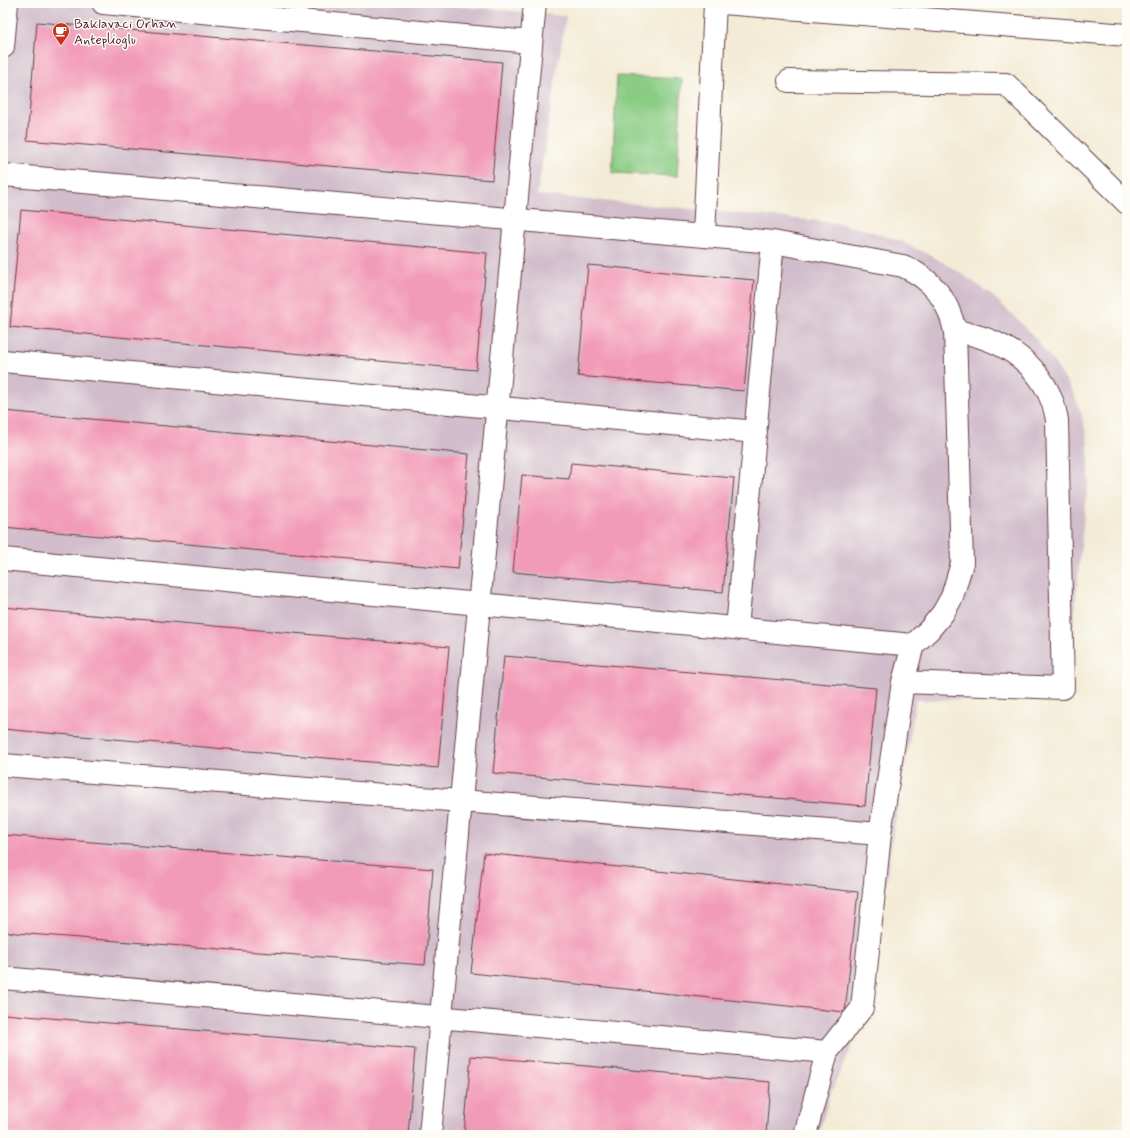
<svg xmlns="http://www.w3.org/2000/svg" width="1130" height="1138" font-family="Mynerve,sans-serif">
<rect width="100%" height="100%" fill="#fdfcf7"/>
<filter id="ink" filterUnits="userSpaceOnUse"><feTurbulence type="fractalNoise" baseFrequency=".025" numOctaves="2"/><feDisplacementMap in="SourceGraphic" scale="8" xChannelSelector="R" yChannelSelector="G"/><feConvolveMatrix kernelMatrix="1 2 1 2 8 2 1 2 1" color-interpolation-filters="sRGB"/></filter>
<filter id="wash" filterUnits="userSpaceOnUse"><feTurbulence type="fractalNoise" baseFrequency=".012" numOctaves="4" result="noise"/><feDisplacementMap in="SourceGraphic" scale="16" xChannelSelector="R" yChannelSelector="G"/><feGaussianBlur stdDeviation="0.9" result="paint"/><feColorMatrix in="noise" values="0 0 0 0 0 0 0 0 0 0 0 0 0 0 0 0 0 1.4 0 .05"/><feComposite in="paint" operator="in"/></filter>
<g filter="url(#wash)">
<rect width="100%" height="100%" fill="#f3ebd5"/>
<path fill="#d1bdcb" d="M3 3H422L566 16 537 195 831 222 866 230 900 241 932 256 962 274 989 293 1013 315 1035 338 1055 364 1073 392 1081 413 1087 436 1089 459V482L1085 505 1066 698 916 700 889 859 873 1005 843 1065 831 1093 818 1135H3Z"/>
<path fill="#8acc84" stroke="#6a7658" d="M617 76 682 79 677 176 612 173Z"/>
<g id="blocks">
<path fill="#f29bb8" d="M37 22 502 62 492 180 27 140Z
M21 210 487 253 476 370 10 327Z
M588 265 754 280 744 391 578 376Z
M4 411 469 454 458 569 3 527Z
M571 463 734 478 723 592 513 572 522 475 569 479Z
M3 607 449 647 438 768 3 729Z
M504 656 876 688 865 806 493 773Z
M3 835 433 869 425 965 3 932Z
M484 853 858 892 845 1012 471 973Z
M3 1014 415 1049 408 1135H38L3 1132Z
M471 1056 770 1082 766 1135H464Z"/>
</g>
</g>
<g filter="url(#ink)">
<use href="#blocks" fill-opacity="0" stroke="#633e44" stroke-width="1"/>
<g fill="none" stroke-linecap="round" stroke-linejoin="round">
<g stroke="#633e44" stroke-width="24">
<path id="minor" d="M103 3 531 42
M723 3 1127 35
M3 47 7 3
M789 81 1006 84 1127 203
M3 175 773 242 903 266C932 279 948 299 955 331L962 563 952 597 943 613 929 630 913 645 903 682 880 834 862 1008 827 1052 805 1135
M704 236 715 3
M3 361 756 432
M3 559 913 645
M737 628 773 242
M903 682 1063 688 1057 420C1048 367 1005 339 955 331
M3 765 880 834
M3 978 827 1052
M430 1135 535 3"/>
</g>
<use href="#minor" stroke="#fff" stroke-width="22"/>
</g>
</g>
<defs>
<g id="cafe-pin" transform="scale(0.9)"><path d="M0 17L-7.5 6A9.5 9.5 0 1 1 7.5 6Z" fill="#c8321e" stroke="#fdfcf7"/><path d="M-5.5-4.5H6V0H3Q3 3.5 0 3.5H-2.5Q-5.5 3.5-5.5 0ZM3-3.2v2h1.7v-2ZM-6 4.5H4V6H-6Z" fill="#fff"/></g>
</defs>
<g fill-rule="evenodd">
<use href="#cafe-pin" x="61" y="31"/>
</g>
<g text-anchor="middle" stroke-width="3" stroke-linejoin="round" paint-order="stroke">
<g font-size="14" fill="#4a1f2b" stroke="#fdfcf7" text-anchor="start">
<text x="74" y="28">Baklavaci Orhan<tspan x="74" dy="16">Anteplioglu</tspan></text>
</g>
</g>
<rect width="1130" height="1138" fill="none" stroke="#fdfcf7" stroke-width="16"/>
</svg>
